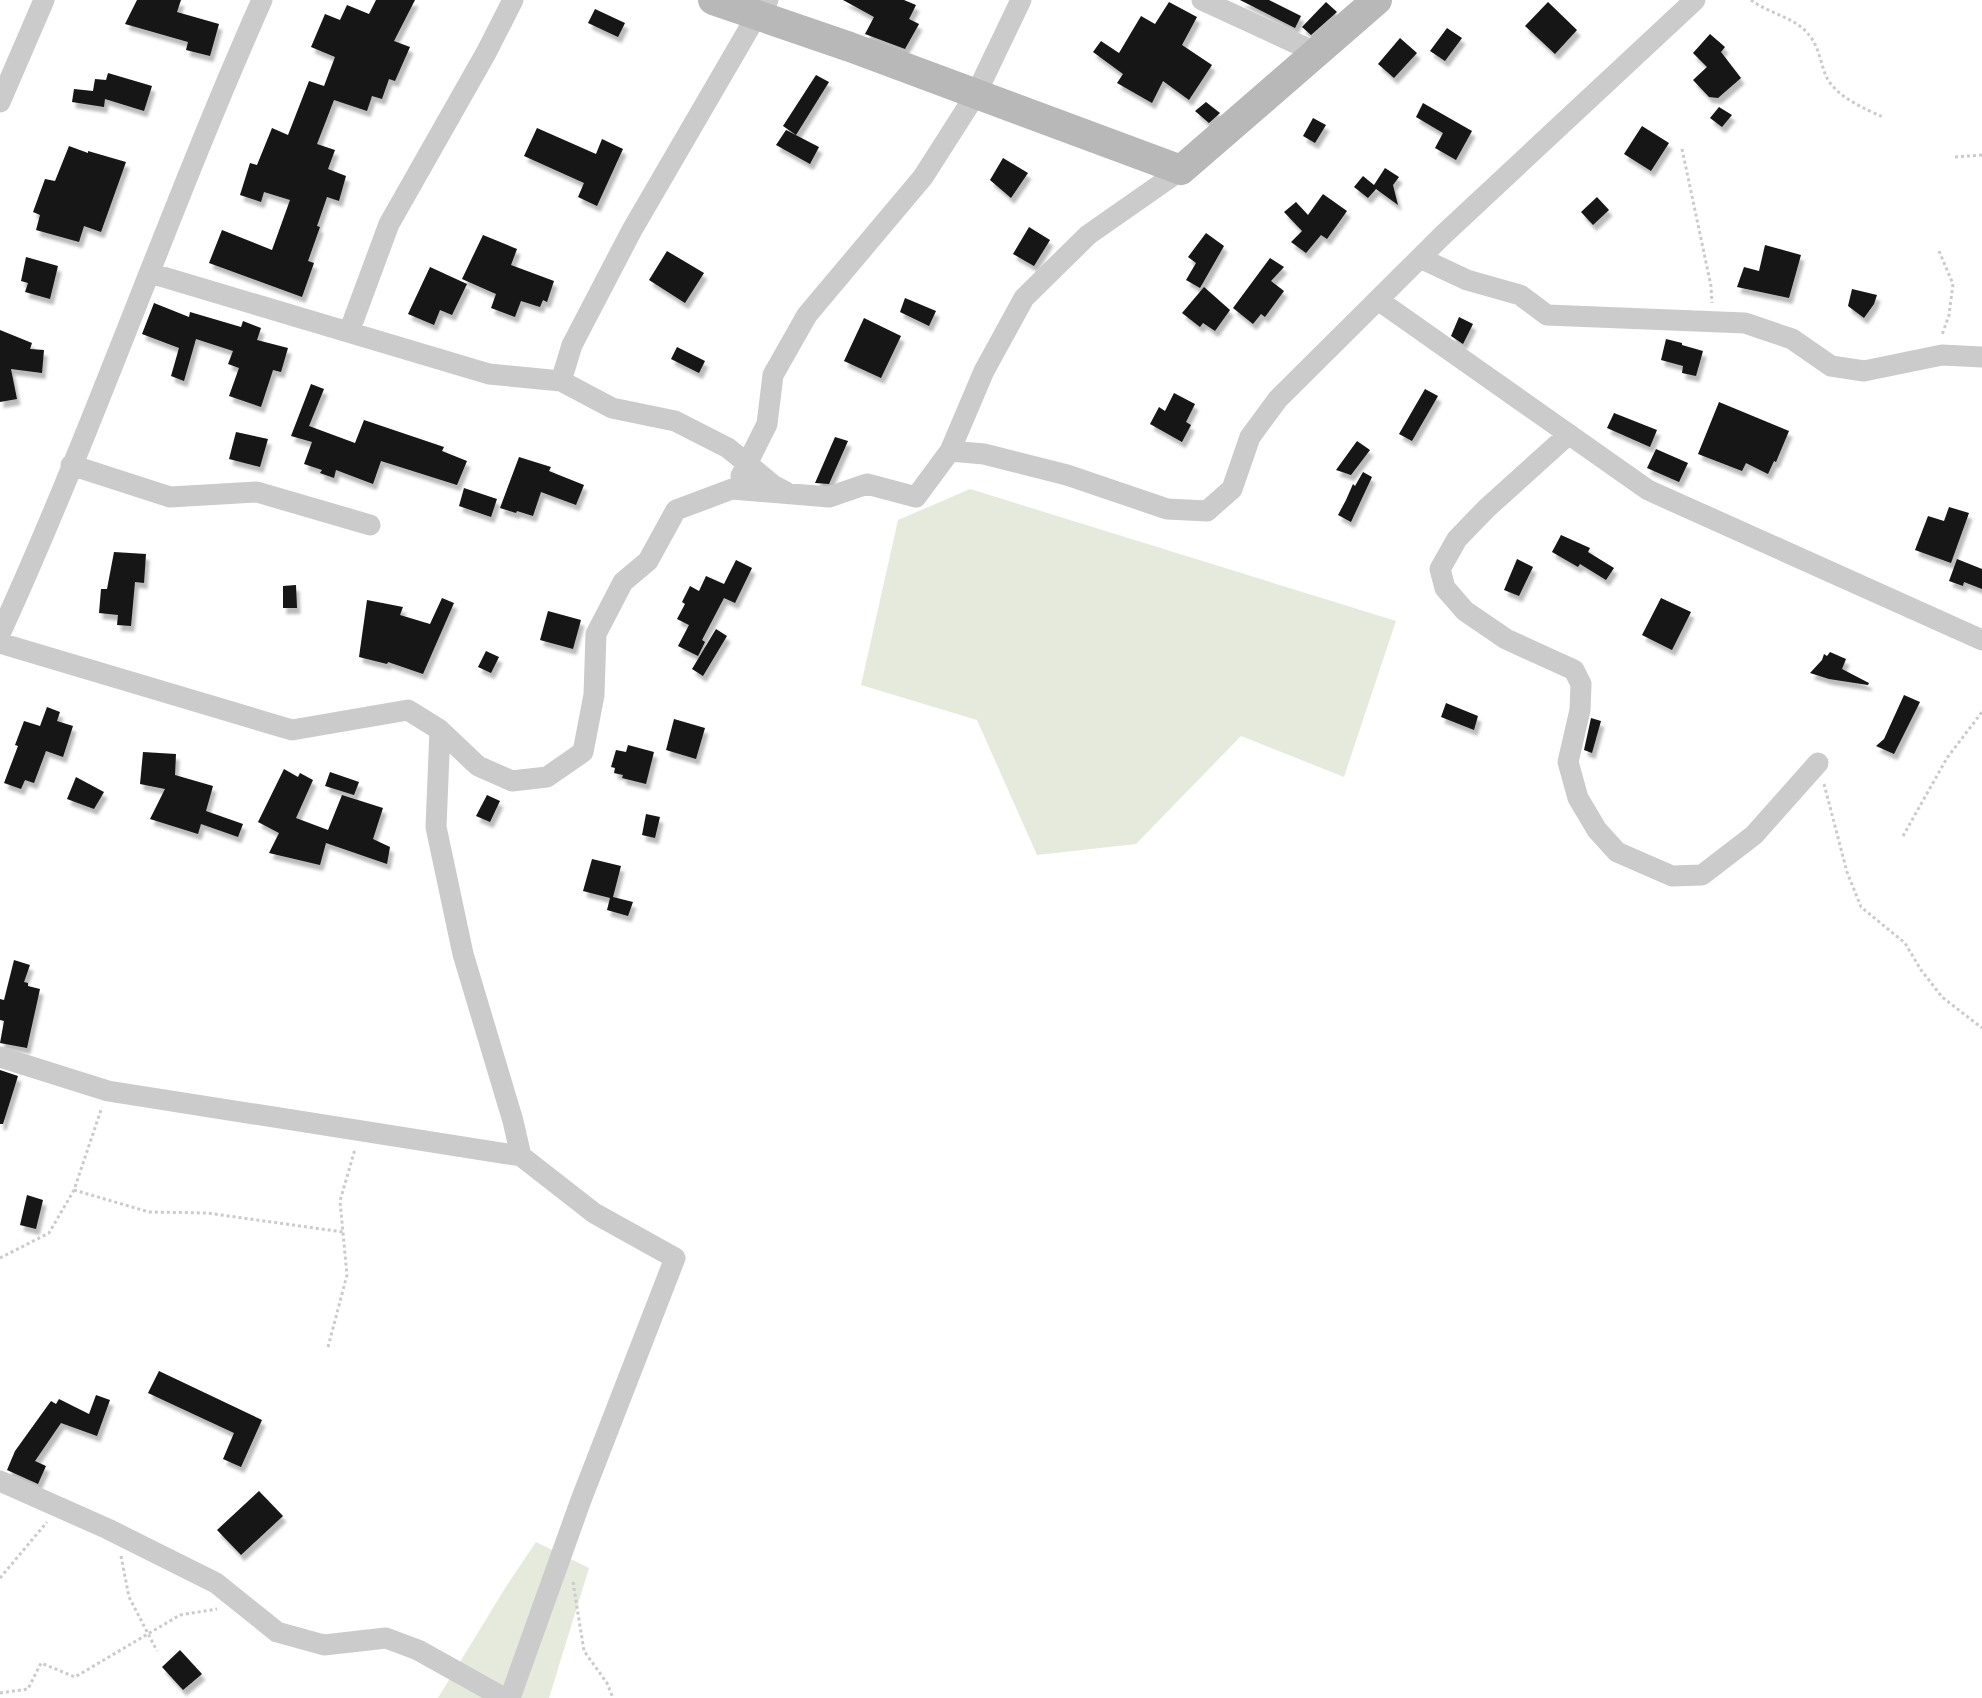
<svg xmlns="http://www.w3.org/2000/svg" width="1982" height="1698" font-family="Poppins,sans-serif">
<defs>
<filter id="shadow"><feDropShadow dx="3.5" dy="6" stdDeviation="1.5" flood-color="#0004"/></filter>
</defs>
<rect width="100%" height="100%" fill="#fff"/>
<path fill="#e6eadd" d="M970 489 1396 621 1344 777 1241 736 1136 844 1037 855 977 720 861 685 898 520Z
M536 1542 589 1568 549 1698H438L507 1585Z"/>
<path fill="#151515" filter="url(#shadow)" d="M137 0H181L177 12 219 24 210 56 186 50 188 42 125 24Z
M376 0H415L394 41 410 47 395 81 389 79 382 99 372 96 367 111 334 100 317 144 335 150 328 169 346 176 339 201 327 197 317 226 320 227 308 261 314 263 302 297 209 263 222 230 272 250 290 200 264 192 261 202 240 195 250 163 257 165 272 128 288 135 309 81 324 86 335 57 311 47 325 14 340 20 347 5 369 14Z
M843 0H904L916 5 909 19 919 24 905 49 865 34 874 17Z
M1240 0H1269L1301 16 1295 28Z
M1169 2 1197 17 1182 45 1212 65 1189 100 1163 81 1152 103 1117 83 1123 74 1093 52 1101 41 1119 53 1141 16 1155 24Z
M1326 2 1337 12 1311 35 1302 27Z
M1548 2 1577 30 1555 54 1525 26Z
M595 9 625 23 618 37 588 23Z
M1447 28 1462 38 1445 61 1430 51Z
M1710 34 1725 47 1721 52 1741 78 1718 98 1709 97 1693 80 1707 67 1693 53Z
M1400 38 1417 53 1394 78 1378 64Z
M108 73 152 86 144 111 105 99 104 107 72 102 74 89 93 91 95 79 106 80Z
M816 75 829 82 796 135 783 126Z
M1206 102 1220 113 1209 123 1195 111Z
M1423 103 1472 131 1456 160 1435 148 1443 133 1416 117Z
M1719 107 1732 115 1722 127 1710 118Z
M1313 118 1326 125 1315 143 1303 136Z
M1642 126 1669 143 1651 171 1624 154Z
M537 128 596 154 602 139 623 149 597 206 578 197 584 183 524 156Z
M786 130 819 147 810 164 776 145Z
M69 146 88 153V151L126 162 101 232 84 226 79 242 36 230 40 215 33 212 45 179 55 181Z
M1003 158 1028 173 1011 198 990 180Z
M1385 168 1399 177 1393 185 1398 205 1376 189 1368 198 1354 187 1363 176 1374 185Z
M1323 194 1347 211 1327 239 1321 235 1306 253 1291 242 1302 231 1284 212 1296 202 1308 215Z
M1597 197 1609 210 1593 225 1581 212Z
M1029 227 1050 240 1034 266 1013 254Z
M1206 233 1224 246 1200 288 1186 280 1196 263 1188 257Z
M483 235 517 249 511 265 554 281 547 302 543 300 540 307 521 301 515 317 491 308 496 294 462 279Z
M1765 245 1801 255 1789 298 1737 287 1744 267 1759 271Z
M667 251 704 273 685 303 649 280Z
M26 257 58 266 50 299 25 292 28 283 21 281Z
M1270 258 1284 267 1271 281 1284 291 1265 317 1261 314 1253 324 1233 308Z
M430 267 467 284 452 315 440 310 434 325 408 314Z
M1204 287 1230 310 1215 331 1203 323 1200 327 1182 313Z
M1852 289 1877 295 1874 304 1864 318 1848 306Z
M905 298 936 311 929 326 900 312Z
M154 303 189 317 190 312 241 327 243 321 261 328 257 340 288 348 281 372 273 370 261 407 229 396 239 368 228 364 233 351 196 339 184 381 171 376 179 348 142 334Z
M1459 317 1473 324 1463 344 1451 336Z
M864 318 901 336 881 378 844 361Z
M0 330 32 343 30 349 44 350 42 373 11 369 17 399 0 402Z
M1666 339 1682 343V345L1703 351 1696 376 1682 373 1683 366 1661 360Z
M677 347 705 361 699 373 671 359Z
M311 384 324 389 309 426 355 443 364 420 444 447 442 451 467 461 457 485 381 461 373 484 336 470 334 478 320 473 322 470 304 464 312 442 291 436Z
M1425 389 1438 396 1412 441 1399 434Z
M1174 393 1195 404 1186 422 1191 425 1182 442 1150 424 1159 407 1165 411Z
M1719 402 1789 431 1776 462 1774 461 1768 474 1746 463 1742 471 1698 454Z
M1614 413 1657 430 1650 447 1607 428Z
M236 432 268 439 260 467 229 459Z
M835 437 848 441 829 484 815 483Z
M1357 441 1370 450 1351 475 1336 470Z
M1656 449 1688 463 1679 482 1647 468Z
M519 457 551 467 549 471 584 485 576 505 541 492 533 516 517 511 516 513 500 508Z
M1363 472 1372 477 1351 522 1338 515 1346 500 1353 484 1355 486Z
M464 488 497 499 491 517 459 506Z
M1949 507 1969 513 1951 563 1915 550 1928 516 1944 521Z
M1561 535 1590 548 1588 552 1614 568 1606 580 1580 564 1578 567 1552 552Z
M114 552 146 554 144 583 135 582 131 626 117 625 118 615 99 613 101 589H107Z
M1517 559 1533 567 1519 596 1504 590Z
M1957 559 1982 569V589L1964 582 1963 586 1949 581Z
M736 560 752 568 735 603 724 598 702 640 705 642 698 656 678 646 689 625 677 619 685 604 682 602 690 586 699 591 706 576 724 584Z
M296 585 297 608H283V586Z
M442 598 454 603 423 674 388 662 387 664 359 657 367 600 403 607 400 615 430 624Z
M1661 598 1691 612 1672 650 1642 635Z
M548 611 581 620 573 649 540 640Z
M716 629 727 636 703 676 692 669Z
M486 651 499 657 491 673 478 667Z
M1830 652 1846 659 1842 669 1869 683 1868 685 1829 679 1810 673 1822 660 1824 654 1827 656Z
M1904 695 1920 702 1894 754 1876 746 1884 739Z
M1446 703 1478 716 1474 730 1441 717Z
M47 707 60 712 57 721 73 726 63 757 46 751 34 783 25 780 21 789 4 783 18 746 15 745 24 721 40 726Z
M1591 718 1601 721 1592 753 1584 750Z
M674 719 705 728 696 759 666 750Z
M628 745 654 752 646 784 622 778 623 775 614 773 615 768 611 767 616 750 626 752Z
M143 752 176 754 175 775 213 786 206 811 243 824 238 837 201 824 198 834 150 819 165 789 140 784Z
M284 769 298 777 300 773 313 780 296 818 328 830 342 795 383 808 373 839 390 847 387 864 326 843 320 865 269 853 279 833 258 822Z
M330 772 359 782 354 795 325 786Z
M76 777 104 792 94 809 67 799Z
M487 795 500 801 490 822 476 816Z
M646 814 660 817 655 838 642 835Z
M592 859 621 866 613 897 633 902 628 916 607 910 610 898 583 891Z
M14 960 30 965 24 982 28 983V986L40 989 27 1048 0 1043 4 1021 0 1020V999L4 1000Z
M0 1070 18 1076 3 1124H0Z
M27 1195 43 1200 36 1229 20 1225Z
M159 1371 262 1420 241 1467 223 1459 234 1433 148 1393Z
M96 1395 110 1400 97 1436 61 1423 35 1461 46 1466 38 1484 7 1470 15 1451 51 1401 56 1404 59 1399 89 1414Z
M259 1491 283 1516 241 1555 217 1530Z
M180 1650 202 1674 183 1690 162 1667Z"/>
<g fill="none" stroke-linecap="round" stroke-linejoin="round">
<path stroke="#cbcbcb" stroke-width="3" stroke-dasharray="3 3" stroke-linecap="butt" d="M1751 0C1771 15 1798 17 1812 39 1820 51 1821 66 1827 78 1837 97 1865 109 1883 117
M1682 149 1711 286 1712 303
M1955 157 1982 155
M1939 251 1953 284 1949 315 1942 335
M1824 784 1847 872 1861 907 1905 943 1921 970 1942 997 1982 1028
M1903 836 1947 758 1982 712
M74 1190 149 1212 207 1213 343 1232
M0 1258 49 1233 74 1190 102 1107
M328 1347 347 1275 340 1201 355 1149
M121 1556 129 1597 157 1651
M0 1578 47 1522
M573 1582 584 1651 607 1683 613 1698
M0 1693 28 1689 41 1663 75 1677 180 1615 217 1609"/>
<path stroke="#cbcbcb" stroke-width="21" d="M1202 0 1317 53
M0 102 44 0
M1420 258 1467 280 1520 295 1547 315 1745 323 1792 339 1831 366 1864 371 1942 355 1982 357
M150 273 489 374 561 381 612 408 675 421 728 448 773 485 786 492
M1378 300 1648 490 1982 640
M349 332 389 224 486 53 513 0
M561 381 572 345 632 230 757 15 768 0
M1569 434 1487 508 1457 539 1440 569 1445 588 1465 611 1506 639 1574 670 1581 684 1580 710 1568 762 1578 798 1597 830 1617 852 1672 876 1702 875 1754 835 1818 763
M950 451 984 371 1024 298 1088 235 1181 170
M71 465 170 497 257 492 370 525
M741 476 767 424 773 375 807 315 923 177 976 94 1021 0
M0 634C95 426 169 209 262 0
M0 643 292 730 408 710 440 730 478 766 512 781 547 777 583 752 594 695 596 634 623 582 648 561 676 510 732 489 829 497 867 484 916 497 950 451 984 454 1067 475 1167 509 1207 511 1232 489 1250 437 1278 399 1443 235 1695 0
M440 730 436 827 463 954 513 1121 521 1156 594 1213 675 1258 581 1500 510 1698
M0 1057 108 1091 521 1156
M0 1481 108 1529 216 1583 277 1632 324 1645 386 1638 418 1650 504 1698"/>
<path stroke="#b8b8b8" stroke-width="30" d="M713 0 850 47 1181 170 1377 0"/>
</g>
</svg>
